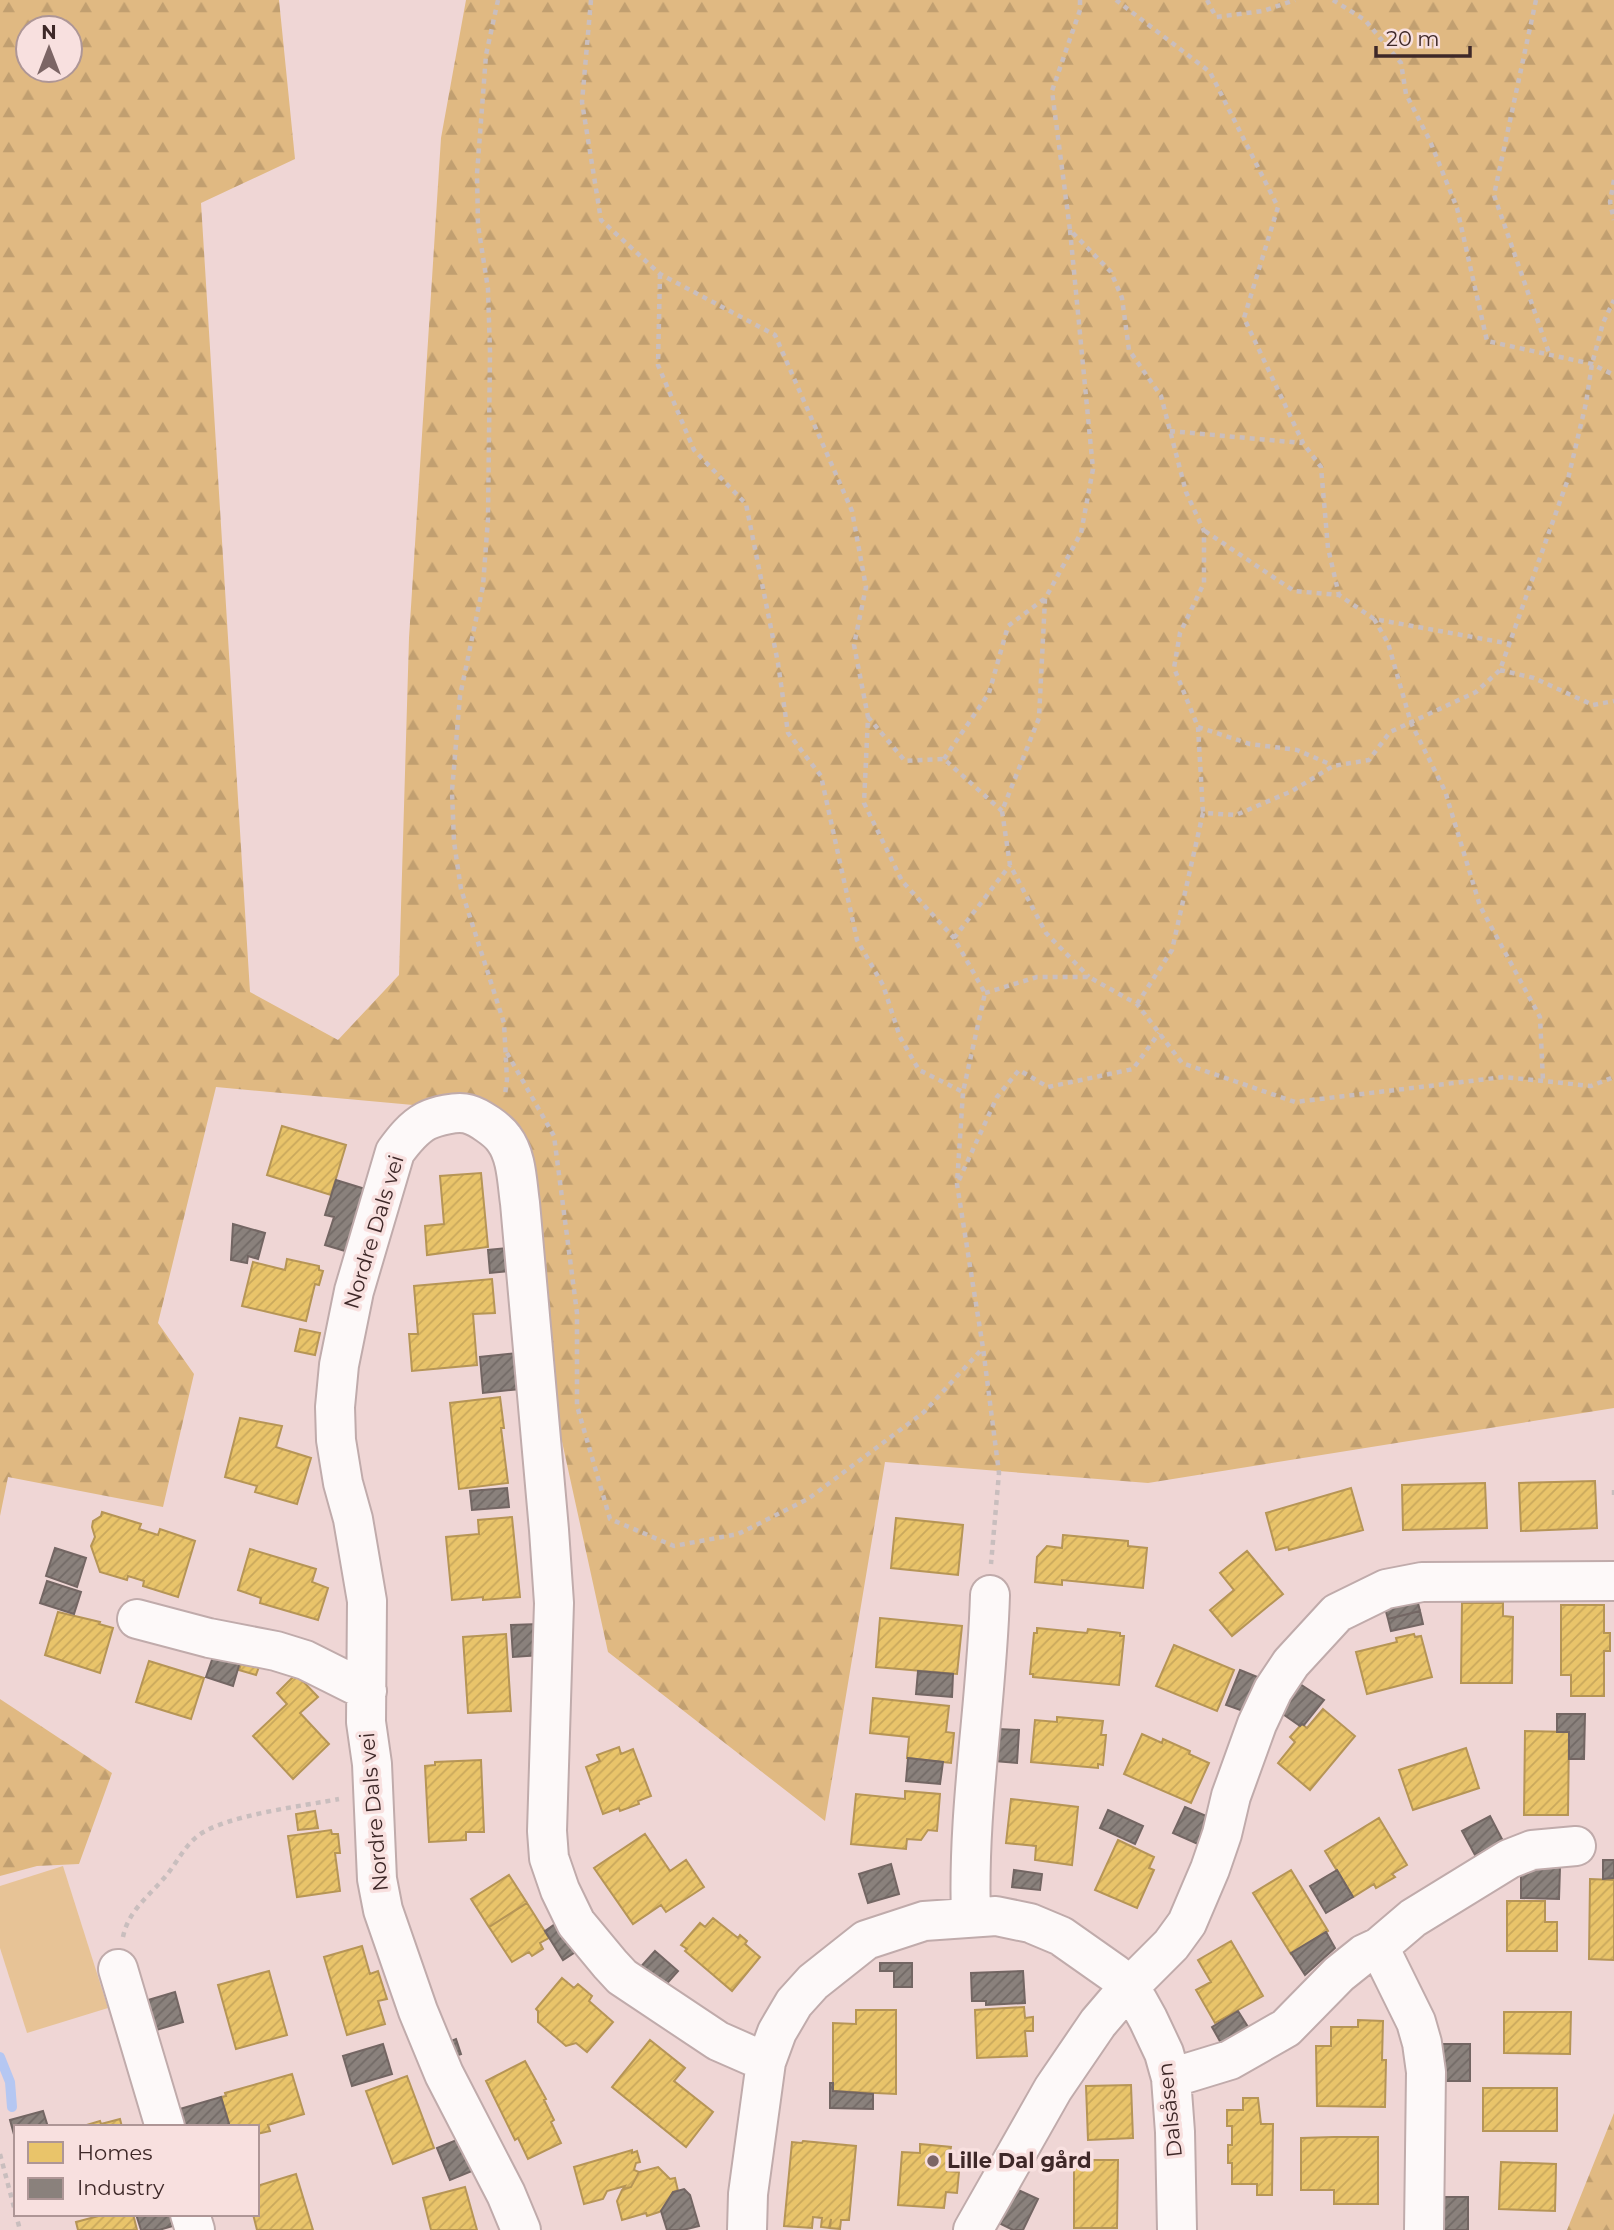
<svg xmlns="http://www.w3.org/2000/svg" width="1614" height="2230" font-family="Montserrat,sans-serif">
<defs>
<pattern id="forest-firs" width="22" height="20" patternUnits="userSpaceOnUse" patternTransform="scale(1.75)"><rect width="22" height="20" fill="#e0b982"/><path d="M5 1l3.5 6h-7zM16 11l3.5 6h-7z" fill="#c19f70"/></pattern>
<pattern id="homes-hatch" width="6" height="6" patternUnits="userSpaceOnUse" patternTransform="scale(1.75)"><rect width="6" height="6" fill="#e9c46a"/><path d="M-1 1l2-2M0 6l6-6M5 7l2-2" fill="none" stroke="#c9a85c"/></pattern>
<pattern id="industry-hatch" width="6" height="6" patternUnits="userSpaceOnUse" patternTransform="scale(1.75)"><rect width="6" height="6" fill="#8a817c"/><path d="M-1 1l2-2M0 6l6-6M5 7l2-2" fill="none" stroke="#726a66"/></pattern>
</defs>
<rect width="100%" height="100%" fill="#efd6d5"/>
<path fill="#e7c396" d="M63 1866 108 2008 27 2033 0 1948V1886Z"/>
<path fill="url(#forest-firs)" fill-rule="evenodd" d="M0 0H279L295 159 201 203 250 992 338 1040 399 975 409 638 441 138 466 0H1614V1408L1148 1483 885 1462 825 1821 608 1652 490 1112 216 1087 158 1323 194 1374 163 1507 8 1477 0 1516ZM28 28H70V70H28Z
M0 1699 112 1773 79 1864 37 1866 0 1876Z
M1614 2113V2230H1567Z"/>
<path fill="url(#homes-hatch)" stroke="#b69556" stroke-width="2" d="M282 1126 346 1145 331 1195 267 1175Z
M481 1173 488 1247 427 1255 425 1226 444 1224 440 1176Z
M287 1259 319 1266V1270L323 1271 319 1285 315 1284 306 1321 242 1306 253 1262 285 1270Z
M492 1279 495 1313 473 1314 477 1365 412 1371 409 1334H418L414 1286Z
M300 1329 320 1333 315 1355 295 1351Z
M500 1397 504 1428H501L508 1483 459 1489 450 1403Z
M240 1418 282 1426 276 1447 311 1458 297 1504 255 1492 257 1486 225 1477Z
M1595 1481 1597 1528 1521 1531 1519 1483Z
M1485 1483 1487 1528 1403 1530 1402 1485Z
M1351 1488 1363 1530 1289 1550 1288 1547 1276 1550 1266 1513Z
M102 1512 141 1524 139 1529 158 1535 160 1529 195 1541 178 1597 143 1586 144 1581 128 1576 127 1580 100 1572 91 1546 95 1537 92 1527 93 1521 101 1516Z
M512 1517 520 1597 483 1600V1597L452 1600 446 1537 479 1534 478 1520Z
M896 1518 963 1525 958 1575 891 1568Z
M1063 1535 1128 1541V1546L1147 1548 1143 1588 1062 1580V1585L1035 1582 1037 1557 1047 1546 1062 1548Z
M250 1549 316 1569 312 1582 328 1588 318 1620 260 1603 261 1598 238 1590Z
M1247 1551 1283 1594 1232 1636 1210 1610 1234 1590 1220 1573Z
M1462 1603H1503V1616L1513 1617 1512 1683H1461Z
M1561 1605H1604V1633H1610V1651H1604V1696H1571V1675H1561Z
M58 1612 100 1622 99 1624 113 1628 100 1673 45 1655Z
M880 1618 962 1626 957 1674 876 1667Z
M1037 1628 1087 1633 1088 1629 1120 1633V1636H1124L1119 1685 1033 1677V1674H1030L1034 1633H1037Z
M506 1634 511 1711 468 1713 463 1637Z
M1414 1634 1415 1637 1421 1636 1432 1677 1367 1694 1356 1652 1397 1642 1396 1638Z
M1174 1645 1234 1670 1217 1711 1156 1686Z
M244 1655 261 1661 256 1675 239 1670Z
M149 1661 204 1678 191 1719 136 1702Z
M296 1674 318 1697 300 1713 329 1744 293 1779 253 1736 287 1704 277 1693Z
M873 1698 949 1706 946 1732 954 1733 951 1763 907 1758 909 1737 870 1733Z
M1323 1709 1355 1736 1310 1790 1278 1763 1295 1742 1290 1737 1300 1726 1302 1724 1307 1728Z
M1057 1717 1103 1721 1101 1735H1106L1103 1765 1098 1764V1768L1031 1762 1035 1720 1057 1722Z
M1525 1731 1569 1732 1568 1815H1524Z
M1142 1734 1162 1743 1163 1739 1190 1751 1189 1754 1209 1763 1191 1803 1124 1774Z
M619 1747 621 1754 633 1749 651 1796 638 1801 639 1804 620 1811 619 1808 603 1814 586 1767 600 1761 597 1755Z
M1466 1748 1479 1788 1413 1810 1399 1770Z
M481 1760 484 1832H466V1840L429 1842 425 1766 435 1765V1762Z
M905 1791 940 1794 937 1831 928 1830 921 1840 907 1839 906 1849 851 1844 856 1794 905 1799Z
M1011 1799 1078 1807 1072 1865 1035 1860 1036 1846 1006 1843Z
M315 1811 318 1828 298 1830 296 1814Z
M1379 1818 1407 1865 1392 1874 1395 1877 1376 1888 1374 1884 1353 1897 1325 1851Z
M331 1830 332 1834H338L340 1853H335L340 1891 297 1897 288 1836Z
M645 1834 670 1871 686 1860 704 1887 666 1912 661 1905 633 1924 594 1868Z
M1118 1840 1154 1857 1149 1868 1154 1870 1137 1908 1095 1890Z
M1291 1870 1328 1931 1291 1954 1253 1893Z
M509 1875 527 1903 489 1927 471 1899Z
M1590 1879 1614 1880V1960L1589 1959Z
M1507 1901H1545V1922H1557V1951H1507Z
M527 1903 549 1938 540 1943 543 1949 532 1956 529 1952 512 1962 489 1927Z
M713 1918 738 1938 740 1935 747 1941 745 1944 760 1957 732 1991 685 1951 687 1949 681 1945 700 1923 705 1927Z
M1231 1941 1263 1996 1215 2023 1196 1990 1211 1982 1198 1960Z
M362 1946 370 1974 378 1971 387 1999 378 2001 385 2024 347 2035 324 1957Z
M269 1971 287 2035 236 2049 218 1985Z
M562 1978 574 1988 578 1984 592 1996 589 2001 613 2022 587 2052 576 2043 566 2046 538 2022V2011L536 2009Z
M1024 2007 1025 2018 1033 2017V2031H1025L1027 2056 977 2058 975 2010Z
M856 2010H896V2094L833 2091V2023L856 2024Z
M1504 2012H1571L1570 2054 1504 2053Z
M1358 2020 1383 2021 1382 2060H1386L1385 2107 1317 2106 1316 2046H1331V2027H1358Z
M650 2040 685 2068 674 2081 713 2112 686 2147 612 2087Z
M525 2061 546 2099 544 2100 554 2120 551 2122 561 2143 528 2159 518 2138 515 2140 486 2081Z
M292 2074 304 2114 268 2125 270 2131 257 2134V2127H230L221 2097 226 2096 225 2093Z
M407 2076 434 2148 393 2164 366 2091Z
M1131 2085 1133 2138 1088 2140 1086 2086Z
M1483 2088H1557V2131H1483Z
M1243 2098H1258L1261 2124H1273L1272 2195H1257V2184H1232V2163H1228V2145H1232V2126H1227V2110H1243Z
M120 2119 122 2127H80L100 2121 101 2124Z
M1334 2137H1378V2204H1334V2190H1301V2138Z
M803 2141 856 2146 849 2220H841L840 2229 830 2228 831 2219 829 2228 821 2227 822 2218 813 2217 812 2228 784 2226 792 2142 802 2143Z
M920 2144 951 2147 947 2171 959 2172 957 2193 946 2192 944 2208 898 2205 902 2152 920 2153Z
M632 2150V2153L637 2151 640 2162 636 2163 634 2170 639 2172 631 2187 623 2189 625 2186 607 2191 603 2199 584 2204 574 2167Z
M1074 2160H1118L1117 2228H1074Z
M1501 2162 1556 2164 1555 2211 1499 2209Z
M658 2167 670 2179 675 2178 678 2191 673 2192 666 2207 659 2212 647 2216 646 2213 622 2220 617 2201 622 2190 631 2187 639 2172Z
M296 2174 313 2230H257L253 2214H257V2186Z
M465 2187 477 2230H431L423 2198Z
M106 2214H133L137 2230H78L76 2222Z"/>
<path fill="url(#industry-hatch)" stroke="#736663" stroke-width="2" d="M336 1180 365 1189 345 1251 325 1245 334 1217 325 1215Z
M233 1224 265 1233 258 1259 248 1256 247 1263 231 1260Z
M507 1248 509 1271 490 1273 488 1250Z
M517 1353 520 1389 483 1393 480 1357Z
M507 1488 509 1507 472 1510 470 1491Z
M55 1548 86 1558 77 1587 46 1576Z
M47 1581 81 1592 74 1614 40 1603Z
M1417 1599 1420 1611 1388 1619 1385 1608Z
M1420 1611 1423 1624 1391 1631 1388 1619Z
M539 1624 541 1655 513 1657 511 1625Z
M214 1654 240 1662 233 1686 206 1677Z
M1240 1670 1260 1678 1246 1712 1226 1705Z
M918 1671 953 1674 952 1697 916 1694Z
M1300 1684 1324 1700 1304 1725 1302 1724 1300 1726 1280 1712Z
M1557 1714H1585L1584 1759H1569V1732H1557Z
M998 1729 1019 1730 1017 1763 995 1761Z
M908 1758 943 1762 940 1784 906 1781Z
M1185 1807 1211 1818 1200 1845 1173 1833Z
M1108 1810 1143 1826 1135 1844 1100 1828Z
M1490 1816 1503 1841 1475 1855 1462 1831Z
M1603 1860H1614V1878L1603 1879Z
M891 1864 899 1894 868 1903 859 1874Z
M1521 1866 1560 1867 1559 1899 1521 1898Z
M1014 1870 1042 1874 1040 1890 1012 1887Z
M1337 1870 1353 1897 1326 1913 1310 1886Z
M561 1920 580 1949 563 1960 545 1931Z
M1326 1932 1335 1948 1305 1975 1291 1953Z
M655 1951 678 1971 661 1990 638 1970Z
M880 1963H912V1987H894V1971H880Z
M1023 1971 1025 2003 986 2005V2001H972L971 1973Z
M175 1992 183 2022 153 2031 145 2001Z
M1238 2011 1248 2027 1221 2043 1212 2027Z
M456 2039 461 2054 455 2056 451 2041Z
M383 2044 392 2074 352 2086 343 2056Z
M1434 2044H1470V2081H1437Z
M830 2083H833V2091L873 2094V2109L830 2108Z
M221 2097 230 2127H185L180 2109Z
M43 2111 48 2127H16V2142L10 2120Z
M459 2139 472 2171 450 2180 437 2148Z
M684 2189 690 2195 699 2226 683 2230H667L661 2211 673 2192Z
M1016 2189 1038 2199 1023 2230H1013L999 2223Z
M1437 2197H1468V2230H1437Z
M136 2214H173L176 2225 159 2230H141Z"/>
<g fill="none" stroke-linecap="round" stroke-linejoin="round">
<path stroke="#b5c7f2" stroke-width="10" d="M0 2057 10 2082 12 2107"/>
<g stroke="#c0abab" stroke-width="42">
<path id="minor" d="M137 1619 209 1638 276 1651 305 1660 367 1691
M971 1917C967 1809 987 1702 990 1595
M1379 1947 1416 2022 1422 2043 1426 2072 1424 2230
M118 1969 165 2127
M1171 2078 1230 2060 1286 2028 1339 1974 1364 1954 1379 1947 1413 1918 1509 1859 1532 1850 1576 1846
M190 2214 195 2230
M521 2230 506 2194 444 2074 418 2011 383 1910 377 1879 372 1764 366 1722 367 1601 353 1519 343 1483 336 1440 335 1407 339 1365 354 1291 395 1152C403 1141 413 1128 426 1121 436 1116 457 1111 468 1114 479 1117 498 1130 504 1139 517 1156 517 1183 520 1203L549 1530 554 1603 547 1831 549 1858 560 1890 576 1923 610 1964 622 1977 718 2041 766 2062
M747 2230 748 2194 766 2062 777 2032 794 2003 813 1982 866 1940 924 1921 996 1916 1030 1923 1061 1936 1115 1974 1138 2001 1148 2019 1164 2053 1171 2078 1175 2132 1177 2230
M973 2230 1053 2089 1098 2023 1127 1989 1171 1945 1187 1923 1210 1869 1222 1834 1231 1796 1257 1724 1273 1690 1291 1663 1337 1613 1386 1589 1422 1582 1614 1581"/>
</g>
<path stroke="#c9bebe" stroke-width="4.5" stroke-dasharray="5 5" stroke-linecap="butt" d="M498 0 486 55 477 174 478 225 488 289 490 352 488 519 483 586 460 696 452 791 454 842 461 889 504 1023 507 1080 505 1094
M591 0 582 102 601 220 660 274 775 335 852 511 866 587 854 645 868 717 864 803 902 881 954 938 985 993 963 1092 957 1184 983 1348 999 1473 991 1564
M1080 0V10L1052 91 1070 230 1111 272 1122 298 1129 350 1161 396 1186 492 1204 531V583L1180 633 1174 668 1198 727 1203 813
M1116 0 1210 72 1278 207 1244 318 1303 443 1321 467 1328 548 1339 595
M1207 0 1216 17 1263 11 1295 0
M1333 0 1365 20 1401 63 1406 94 1430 141 1457 208 1487 341 1592 364 1614 375
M1536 0 1494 195 1549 353
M1614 180 1610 202 1614 220
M1070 230 1093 469 1081 533 1045 599 1039 718 1002 811 1010 865 1046 933 1089 977
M660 274 658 365 694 450 746 504 778 663 788 733 821 776 857 940 883 985 900 1037 919 1070 963 1092
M1170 431 1302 443
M1205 531 1294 591 1339 595 1374 619 1511 644
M1374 619 1388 643 1411 723 1445 791 1480 906 1540 1017 1543 1081
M1500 670 1534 678 1593 705 1614 701
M868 717 905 761 944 759 1002 811
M1198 727 1250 744 1297 750 1332 765
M944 759 989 693 1008 626 1044 599
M954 938 1010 865
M985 993 1037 977H1089L1137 1004 1182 1063 1295 1102 1504 1077 1591 1086 1614 1077
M1137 1004 1172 950 1203 813 1236 815 1292 791 1333 766 1369 760 1390 732 1476 692 1500 670 1568 479 1586 403 1592 364 1603 323 1614 300
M507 1053 554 1136 577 1313V1406L610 1519 674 1546 738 1534 808 1499 924 1412 983 1348
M959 1180 997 1097 1019 1070 1048 1087 1133 1069 1159 1033
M1614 1495V1490
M123 1937C128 1911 149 1896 165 1877 177 1863 184 1846 199 1835 227 1815 303 1806 339 1799
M0 2154 20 2230"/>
<use href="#minor" stroke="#fdf9f9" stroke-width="38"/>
</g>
<circle fill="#7c6565" stroke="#f8e0df" stroke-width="2.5" cx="933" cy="2161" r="7"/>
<g text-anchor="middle" stroke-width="7" stroke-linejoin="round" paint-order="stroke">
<g font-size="21" fill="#3e2828" stroke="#f8e0df">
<text transform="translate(374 1232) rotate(-73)" y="7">Nordre Dals vei</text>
<text transform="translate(374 1812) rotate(-95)" y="7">Nordre Dals vei</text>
<text transform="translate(1170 2110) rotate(-96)" y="7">Dalsåsen</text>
</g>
<g font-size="21" font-weight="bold" fill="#3e2828" stroke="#f8e0df" text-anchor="start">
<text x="947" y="2168">Lille Dal gård</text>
</g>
</g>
<rect x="14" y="2125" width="245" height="91" fill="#f8e0df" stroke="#ae9696" stroke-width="2"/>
<rect x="28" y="2142" width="35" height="21" fill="#e9c46a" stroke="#ae9696" stroke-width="2"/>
<text x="77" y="2160" font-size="21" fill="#3e2828">Homes</text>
<rect x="28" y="2178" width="35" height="21" fill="#8a817c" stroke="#ae9696" stroke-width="2"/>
<text x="77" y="2195" font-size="21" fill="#3e2828">Industry</text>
<g transform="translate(49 49)"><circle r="33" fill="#f8e0df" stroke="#ae9696" stroke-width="2"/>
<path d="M0-5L12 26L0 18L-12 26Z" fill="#7c6565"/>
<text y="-10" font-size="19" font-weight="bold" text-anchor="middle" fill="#3e2828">N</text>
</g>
<path d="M1376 46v10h94v-10" fill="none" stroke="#3e2828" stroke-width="3.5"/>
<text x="1386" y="46" font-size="21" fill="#3e2828" stroke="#f8e0df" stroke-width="5" paint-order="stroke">20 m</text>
</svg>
